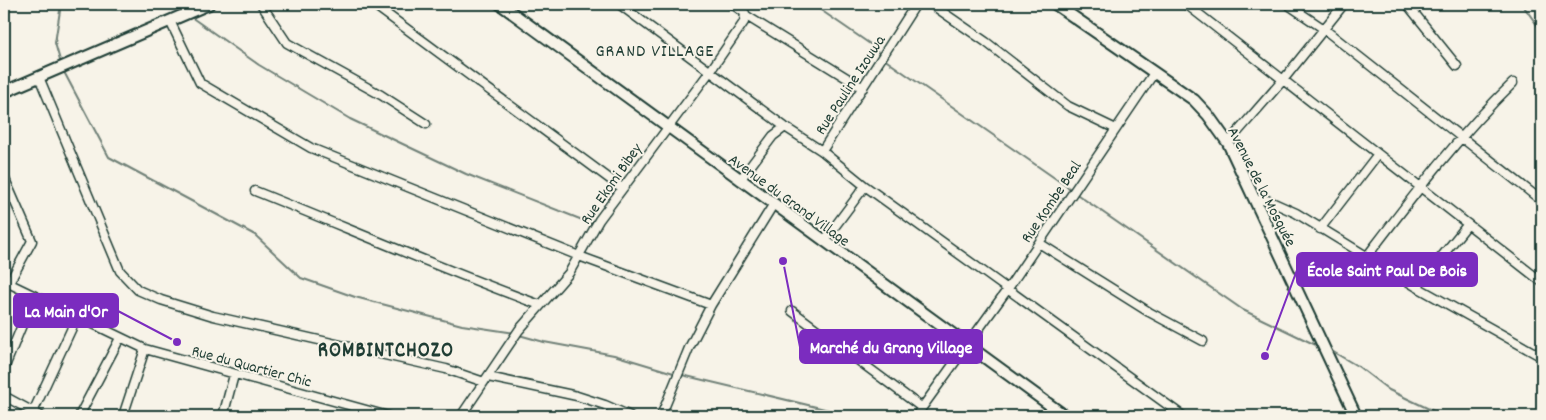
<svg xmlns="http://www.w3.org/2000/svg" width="1546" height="420" font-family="Dekko,sans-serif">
<rect width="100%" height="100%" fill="#f7f3e8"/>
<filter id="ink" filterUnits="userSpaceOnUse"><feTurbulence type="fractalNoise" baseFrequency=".02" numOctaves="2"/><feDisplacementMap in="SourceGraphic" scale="10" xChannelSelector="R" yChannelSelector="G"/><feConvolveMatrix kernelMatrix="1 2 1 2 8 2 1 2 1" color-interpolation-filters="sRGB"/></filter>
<g filter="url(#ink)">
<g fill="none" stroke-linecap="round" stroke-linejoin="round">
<path stroke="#6f8077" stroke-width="2" d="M176 4 184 10
M812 4 873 46 881 56
M1522 4 1542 32
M191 17 259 65 350 119 466 174 590 223
M884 59 1069 188
M61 64 55 43 61 4
M63 70 109 157 255 235 301 278 355 297 462 325 515 333
M1078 195 1243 310 1318 346
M519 335 544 342 614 355 677 374
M1330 350 1359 367 1389 390 1444 416
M682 375 854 416"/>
<g stroke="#1f3d34" stroke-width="11">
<path id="minor" d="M261 4 287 43 381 95 426 124
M373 4 622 188
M619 4 785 127 822 151 865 186 1183 416
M931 4 986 42 1068 106 1116 129
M1186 4 1542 282
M1287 4 1324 29 1542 201
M1407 4 1457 66
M745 15 863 88
M170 21 200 83 311 148 579 256 711 305
M39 77 120 271 138 290 161 300 213 316 446 369 484 382
M1228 143 1283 80 1344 4
M822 151 916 4
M4 177 32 241 9 283
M740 180 773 136 785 127
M255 191C350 229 444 270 540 305
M1256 200H1267L1296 213 1417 287 1542 357
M1320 229 1378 154
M824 241 865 186
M1039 243 1149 312 1203 341
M1368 255C1413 196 1459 135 1513 83
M4 281 145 349 388 416
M1417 287 1468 224
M792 311 921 407
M4 369 34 296
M488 377 577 396 605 405 630 416
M4 396 41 416
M33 412 77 317
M79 416 120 338
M123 416 145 349
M223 416 234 375
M461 416 519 330 569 273 599 220 711 70 744 22 745 13 732 4
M661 416 689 348 711 305 773 205
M916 416 1007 290 1154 73"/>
</g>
<g stroke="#1f3d34" stroke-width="14">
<path id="tertiary" d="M500 4 1065 416
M1055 4 1194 100 1208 115 1228 143 1356 416
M4 92 209 4"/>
</g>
<use href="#minor" stroke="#f7f3e8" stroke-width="8"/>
<use href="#tertiary" stroke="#f7f3e8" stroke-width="10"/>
</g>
</g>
<g text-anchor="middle" stroke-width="4" stroke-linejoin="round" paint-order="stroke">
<g font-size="16" fill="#1f3d34" stroke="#f7f3e8">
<text transform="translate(849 84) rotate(-57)" y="6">Rue Pauline Izouwa</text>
<text transform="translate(610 183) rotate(-55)" y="6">Rue Ekomi Bibey</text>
<text transform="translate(1263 186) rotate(63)" y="6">Avenue de la Mosquée</text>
<text transform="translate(790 199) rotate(36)" y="6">Avenue du Grand Village</text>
<text transform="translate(1050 201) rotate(-56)" y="6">Rue Kombe Beal</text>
<text transform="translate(252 365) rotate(15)" y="6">Rue du Quartier Chic</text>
</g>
<g font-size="18" letter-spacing="1" fill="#1f3d34" stroke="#f7f3e8">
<text x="655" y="56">GRAND VILLAGE</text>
</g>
<g font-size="21" font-weight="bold" letter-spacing="1" fill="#1f3d34" stroke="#f7f3e8">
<text x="386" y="356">ROMBINTCHOZO</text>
</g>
</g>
<path fill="none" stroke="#7b2cbf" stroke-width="2" d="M1265 356L1297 270M177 342L118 311M783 261L800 347"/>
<g fill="#7b2cbf" stroke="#f7f3e8" stroke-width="2">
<circle cx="1265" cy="356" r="5"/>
<circle cx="177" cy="342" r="5"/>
<circle cx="783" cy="261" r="5"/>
</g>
<g fill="#7b2cbf" stroke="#7b2cbf" stroke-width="2">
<rect x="1297" y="253" width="180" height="33" rx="5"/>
<rect x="14" y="294" width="104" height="33" rx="5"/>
<rect x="800" y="330" width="182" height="33" rx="5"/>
</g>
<g font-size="18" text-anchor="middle" font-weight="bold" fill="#fff">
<text x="1387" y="276">École Saint Paul De Bois</text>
<text x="66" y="317">La Main d'Or</text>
<text x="891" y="353">Marché du Grang Village</text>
</g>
<rect width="1546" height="420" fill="none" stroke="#f7f3e8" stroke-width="20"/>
<rect x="10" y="10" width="1526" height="400" fill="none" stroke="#1f3d34" stroke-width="2" filter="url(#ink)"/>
</svg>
